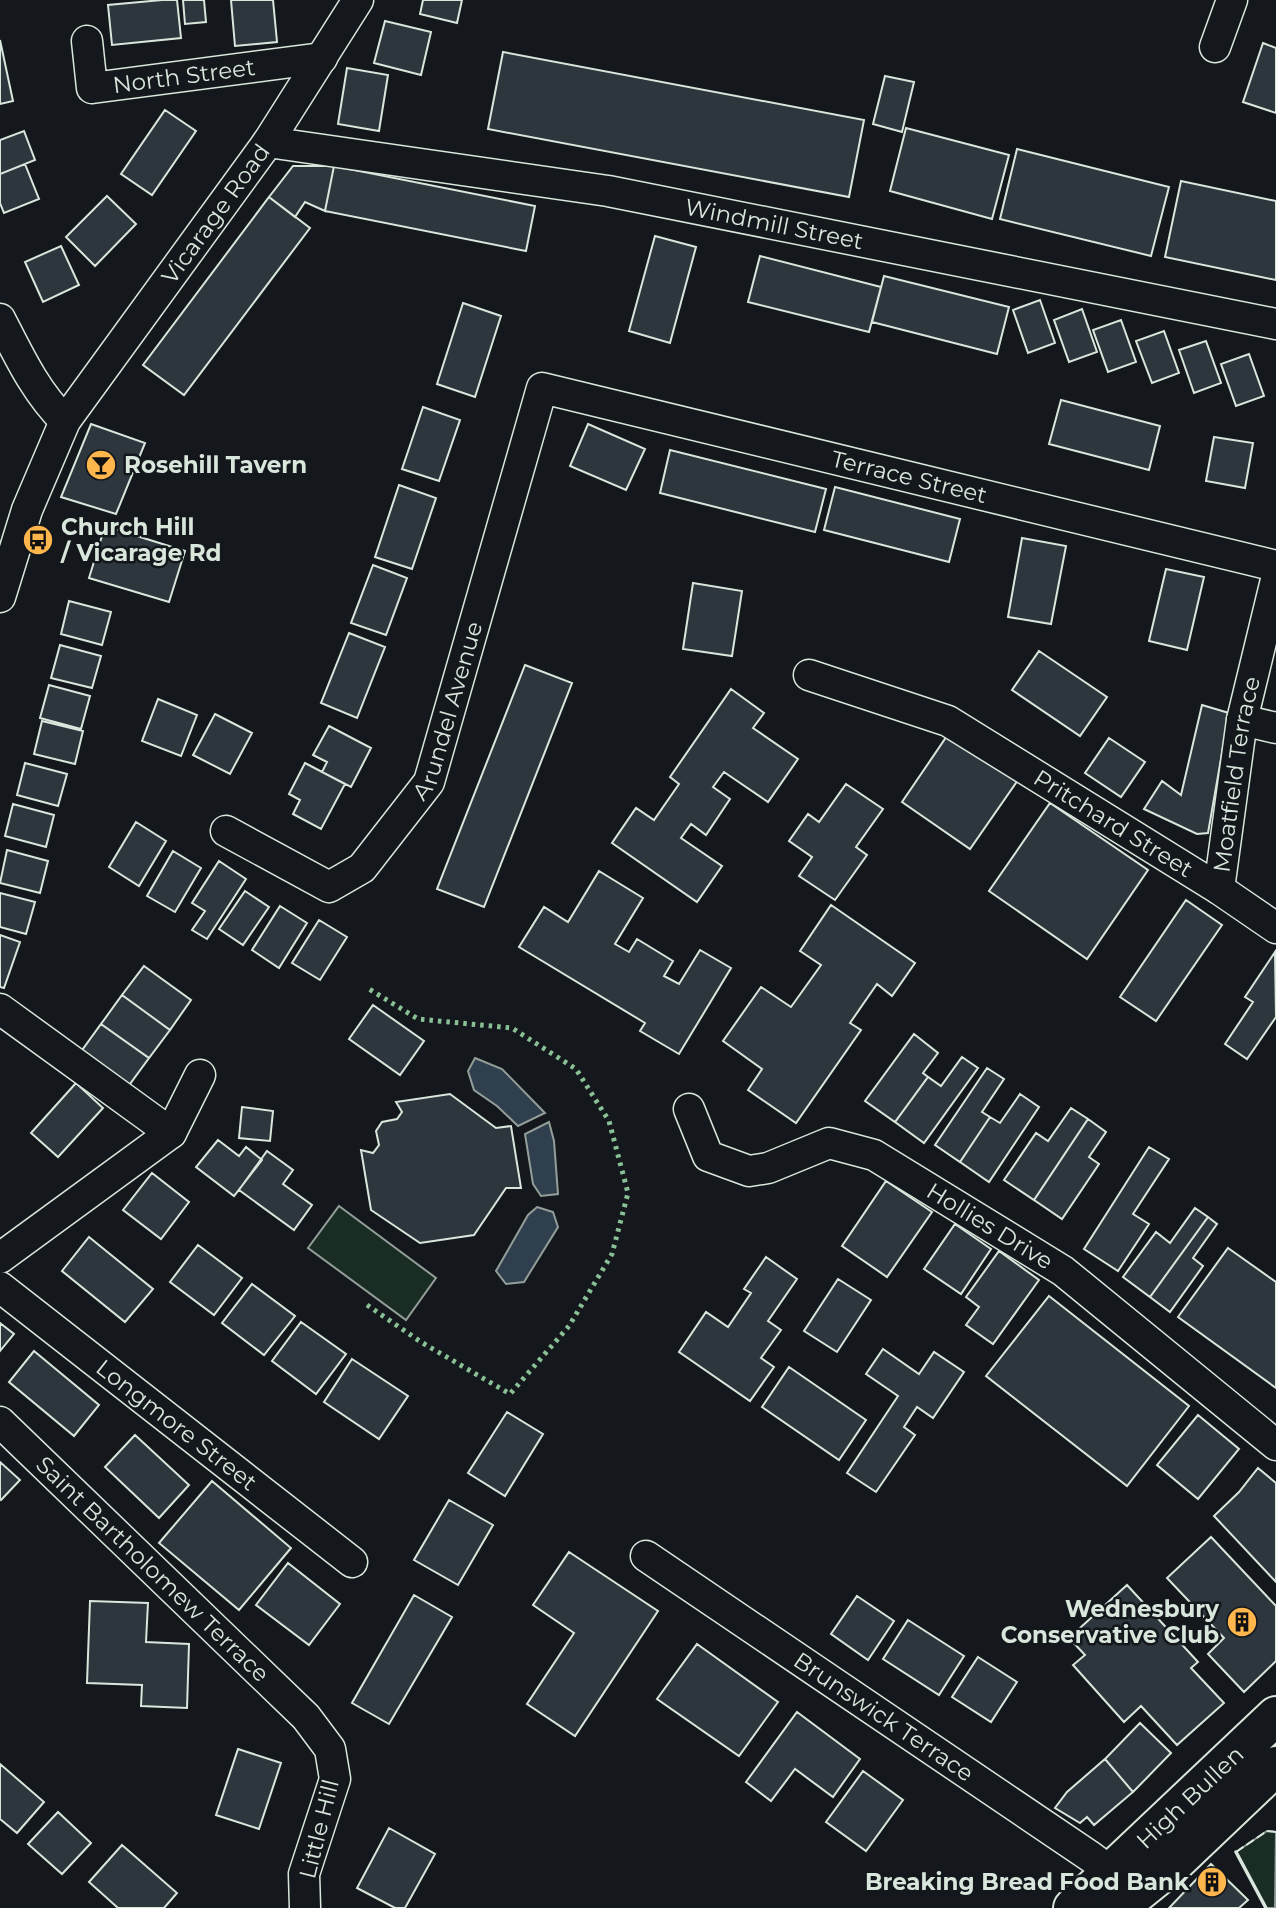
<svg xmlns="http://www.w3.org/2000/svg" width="1276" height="1908" font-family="Montserrat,sans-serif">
<rect width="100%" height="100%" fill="#14181c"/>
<path fill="#1a2d24" stroke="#939e99" stroke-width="2" d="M339 1206 436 1278 406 1320 308 1248Z
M1267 1831 1276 1832 1275 1908H1266L1236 1852Z"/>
<path fill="#2f3f4d" stroke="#939e99" stroke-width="2" d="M475 1058 502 1069 545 1113 518 1126 497 1106 474 1090 468 1071Z
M549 1122 554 1141 558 1194 541 1196 533 1184 525 1134Z
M537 1207 553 1212 558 1227 524 1282 506 1284 496 1271 528 1215Z"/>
<path fill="#2c363c" stroke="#d8e6dc" stroke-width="2" d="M162 0H177L181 38 112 45 108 5Z
M183 0H204L206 22 185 24Z
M231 0H273L277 42 235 46Z
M423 0H462L457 23 420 14Z
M385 21 431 32 421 75 374 63Z
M0 40 13 101 0 104Z
M1263 43 1276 48V113L1243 102Z
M503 52 864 120 849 197 488 129Z
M347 68 388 75 379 131 338 124Z
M885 76 914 82 902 132 873 124Z
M165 110 196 131 152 195 121 174Z
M906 128 1009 155 992 219 890 191Z
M24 131 35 160 0 174V140Z
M1017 149 1169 187 1151 256 1000 219Z
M25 164 39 199 4 213 0 203V174Z
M293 166H334L325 211 305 202 295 217 269 197Z
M334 166 535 206 526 251 325 211Z
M1181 181 1276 201V280L1165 257Z
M107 196 136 224 95 266 66 237Z
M269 197 310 228 184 395 143 365Z
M655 236 696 247 670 343 629 331Z
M61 246 79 285 43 302 25 262Z
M760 256 881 287 869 332 748 302Z
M884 276 1009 307 997 354 872 322Z
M1040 300 1055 343 1028 353 1013 310Z
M463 303 501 316 475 397 437 384Z
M1082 309 1097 352 1069 362 1054 320Z
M1121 320 1136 362 1108 372 1093 330Z
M1164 331 1179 373 1152 383 1136 341Z
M1206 341 1221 383 1194 393 1179 350Z
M1249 354 1264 396 1236 406 1221 364Z
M1061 400 1160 426 1149 470 1049 444Z
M423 407 460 420 439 481 402 469Z
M91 424 145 443 116 514 61 497Z
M588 424 645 449 626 490 570 466Z
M1214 437 1253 443 1245 488 1206 481Z
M670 450 826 489 815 532 660 493Z
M399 485 436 498 412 569 375 557Z
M835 487 960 519 949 562 824 530Z
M105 526 185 551 169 602 89 578Z
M1022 538 1066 546 1051 624 1008 617Z
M373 565 407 578 386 635 351 623Z
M1166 569 1204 577 1187 650 1149 641Z
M693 583 742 591 732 656 683 649Z
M69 601 111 612 102 645 61 634Z
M349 633 385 647 357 718 321 703Z
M60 645 101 656 92 688 51 678Z
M1039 651 1107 697 1080 736 1012 690Z
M525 665 572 683 484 907 437 889Z
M49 685 90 696 81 729 40 718Z
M731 689 764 713 753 728 798 759 768 802 724 772 713 787 730 799 706 835 691 824 681 838 722 866 697 902 612 843 636 808 654 820 679 784 670 777Z
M158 699 197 715 181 756 142 741Z
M1202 705 1229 713 1208 833 1197 834 1144 809 1162 781 1181 795Z
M215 714 252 733 230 774 193 755Z
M42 721 83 731 75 764 34 754Z
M329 726 371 748 351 787 322 772 327 762 313 755Z
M949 733 1018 780 970 849 902 802Z
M1109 738 1145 762 1121 797 1085 773Z
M25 763 67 774 58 806 17 795Z
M305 763 345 784 321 829 293 814 300 800 289 794Z
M846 784 883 809 856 847 867 855 835 900 799 876 812 857 789 841 808 814 819 822Z
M1050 803 1148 870 1087 959 989 891Z
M13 804 54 815 46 847 5 836Z
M136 822 166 841 139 886 109 867Z
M7 850 48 861 40 893 0 883Z
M173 851 201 868 175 912 147 896Z
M219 861 246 879 207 939 192 930 205 911 192 903Z
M599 871 643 898 615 944 629 952 637 939 673 961 664 976 679 984 700 950 731 968 679 1054 640 1031 645 1023 519 947 544 907 568 922Z
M245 891 269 907 243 945 219 929Z
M0 893 35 902 26 934 0 927Z
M1186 900 1222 925 1156 1021 1120 997Z
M831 905 915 963 892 996 877 984 850 1023 861 1030 796 1123 748 1090 762 1069 723 1041 761 987 791 1007 821 965 800 951Z
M280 906 307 923 279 968 252 950Z
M319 920 347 937 320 980 292 963Z
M0 935 20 942 4 988 0 987Z
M1275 952 1276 1017 1247 1059 1225 1044 1253 1002 1245 997Z
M144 966 191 1000 170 1030 122 995Z
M122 995 170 1030 149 1058 101 1024Z
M373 1005 424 1041 400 1075 349 1039Z
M101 1024 149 1058 127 1088 80 1053Z
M914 1034 938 1053 923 1073 928 1077 895 1122 865 1101Z
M962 1057 978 1068 924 1143 895 1122 928 1077 941 1086Z
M987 1068 1004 1079 982 1112 990 1117 960 1162 935 1145Z
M76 1083 103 1108 58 1157 31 1133Z
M450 1094 496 1128 511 1126 521 1188H506L474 1235 420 1243 371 1210 361 1150 373 1153 379 1145 376 1131 382 1122 397 1119 402 1112 396 1102Z
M1020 1094 1039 1107 989 1182 960 1162 990 1117 1000 1123Z
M242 1107 273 1111 270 1141 239 1138Z
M1071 1108 1088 1119 1034 1200 1004 1180 1036 1133 1048 1141Z
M1088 1119 1106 1132 1089 1157 1099 1164 1062 1219 1034 1200Z
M218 1140 239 1156 246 1147 262 1160 234 1196 196 1167Z
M1149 1147 1169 1159 1133 1214 1149 1224 1118 1271 1084 1249Z
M267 1151 293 1170 283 1184 312 1205 294 1230 239 1190Z
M152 1173 189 1202 161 1239 123 1210Z
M886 1181 932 1212 887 1277 842 1246Z
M1195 1208 1208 1217 1150 1297 1123 1277 1156 1232 1170 1243Z
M1208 1217 1217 1224 1193 1258 1203 1266 1170 1312 1150 1297Z
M955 1224 991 1249 961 1294 924 1269Z
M89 1237 153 1289 125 1322 62 1271Z
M198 1245 242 1278 214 1315 170 1282Z
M1228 1248 1276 1282V1388L1178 1317Z
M999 1251 1039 1280 993 1344 966 1325 979 1307 966 1297Z
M766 1257 797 1279 768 1321 781 1330 761 1358 774 1367 750 1401 679 1352 706 1312 728 1327 751 1293 744 1289Z
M838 1279 871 1300 837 1352 804 1331Z
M252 1284 295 1316 264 1355 222 1323Z
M1049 1296 1189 1406 1127 1486 986 1376Z
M301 1322 346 1354 316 1394 272 1361Z
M0 1323 14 1334 0 1351Z
M883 1349 919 1374 934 1352 964 1372 933 1418 917 1407 904 1427 915 1435 876 1492 847 1473 898 1396 866 1374Z
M34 1351 99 1405 74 1436 9 1382Z
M352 1359 408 1396 379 1439 324 1402Z
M789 1367 866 1420 839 1460 762 1407Z
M507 1412 543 1434 505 1496 468 1473Z
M1198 1415 1239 1449 1198 1499 1157 1465Z
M135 1435 189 1485 159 1518 105 1467Z
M0 1462 20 1480 1 1500 0 1499Z
M1258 1468 1276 1483V1582L1214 1516 1239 1492Z
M212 1481 291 1548 239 1610 159 1543Z
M449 1500 493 1525 458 1585 414 1560Z
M1211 1537 1276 1606V1661L1244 1692 1208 1654 1224 1638 1167 1578Z
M569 1552 658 1611 575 1736 527 1704 574 1633 533 1605Z
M288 1563 340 1604 309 1645 256 1605Z
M1127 1585 1198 1662 1191 1668 1224 1703 1177 1745 1141 1706 1124 1722 1073 1665 1085 1655 1069 1638Z
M414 1595 452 1617 389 1724 352 1703Z
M857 1596 894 1621 868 1660 831 1634Z
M90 1601 148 1603 146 1642 189 1644 187 1708 141 1706 142 1685 87 1683Z
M908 1620 964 1656 939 1695 883 1659Z
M697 1644 778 1702 739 1756 657 1699Z
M978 1657 1017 1682 991 1722 952 1697Z
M797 1712 860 1759 833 1797 795 1769 771 1801 746 1782Z
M1140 1723 1171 1753 1133 1792 1105 1759Z
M238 1749 281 1763 259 1829 216 1815Z
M1105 1759 1133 1792 1094 1825 1087 1817 1080 1823 1055 1808 1067 1792Z
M0 1764 44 1802 17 1833 0 1819Z
M863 1771 903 1800 866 1851 826 1822Z
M58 1812 91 1843 62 1874 28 1844Z
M389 1828 435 1854 405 1908H395L357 1888Z
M122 1845 177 1893 164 1908H118L89 1882Z
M1211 1864 1248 1900 1239 1908H1169Z"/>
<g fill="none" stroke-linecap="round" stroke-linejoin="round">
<g stroke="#d8e6dc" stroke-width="33">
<g id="street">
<path id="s1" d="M87 41 92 88 322 58"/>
<path d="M1215 47 1232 0"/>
<path id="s2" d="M268 142 608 191 1276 324"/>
<path d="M0 319C19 356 35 391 65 421"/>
<path id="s3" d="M0 597 27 510 65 421 268 142 358 0"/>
<path id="s4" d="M809 675 948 721 1219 889 1276 928"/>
<path d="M1242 720 1276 728"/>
<path id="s5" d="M226 831 329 887 362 868 429 782 542 388 1276 566"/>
<path id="s6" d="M1219 889 1242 720 1276 580"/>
<path d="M0 1009 171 1133"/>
<path id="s7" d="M689 1109 708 1156 749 1171 768 1168 829 1143 874 1155 1063 1271 1276 1445"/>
<path d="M0 1258 171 1133 200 1075"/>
<path id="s8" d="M0 1287 352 1562"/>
<path id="s9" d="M0 1422 306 1717 330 1749 335 1779 304 1874 305 1908"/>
<path id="s10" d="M646 1556 1091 1857 1111 1872 1124 1889"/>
</g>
</g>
<g stroke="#d8e6dc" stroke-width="42">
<g id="highway">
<path id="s11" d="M1073 1908 1276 1716"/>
<path d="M1118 1908 1174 1863 1276 1766"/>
</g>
</g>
<use href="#street" stroke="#14181c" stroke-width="30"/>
<use href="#highway" stroke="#14181c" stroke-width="38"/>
<path stroke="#8ac095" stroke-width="5" stroke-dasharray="3.5 5" stroke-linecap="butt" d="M367 1305 421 1342 510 1394 569 1326 612 1254 628 1193 609 1121 576 1069 512 1028 418 1019 369 989"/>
<path stroke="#d8e6dc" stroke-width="2" stroke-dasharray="9 3.5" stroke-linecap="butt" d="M1236 1852 1267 1831 1276 1832"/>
<path stroke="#d8e6dc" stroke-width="3.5" d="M1236 1852 1266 1908"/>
</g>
<defs>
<g id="bar-disc" transform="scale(1.575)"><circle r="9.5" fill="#ffb74d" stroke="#14181c"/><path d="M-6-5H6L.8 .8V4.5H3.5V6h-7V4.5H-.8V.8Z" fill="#111"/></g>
<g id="bus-disc" transform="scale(1.575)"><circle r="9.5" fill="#ffb74d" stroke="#14181c"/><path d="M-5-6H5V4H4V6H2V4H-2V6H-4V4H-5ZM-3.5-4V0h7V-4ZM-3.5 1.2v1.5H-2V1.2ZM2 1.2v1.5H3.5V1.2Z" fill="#111"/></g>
<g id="building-disc" transform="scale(1.575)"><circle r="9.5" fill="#ffb74d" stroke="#14181c"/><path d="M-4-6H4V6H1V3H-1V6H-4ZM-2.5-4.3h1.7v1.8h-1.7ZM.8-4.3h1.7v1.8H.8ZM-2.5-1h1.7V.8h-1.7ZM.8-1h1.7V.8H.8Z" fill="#111"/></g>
</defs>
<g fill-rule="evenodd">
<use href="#bar-disc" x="101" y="465"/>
<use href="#bus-disc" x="38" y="540"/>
<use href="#building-disc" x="1242" y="1622"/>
<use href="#building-disc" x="1212" y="1882"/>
</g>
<g text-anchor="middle" stroke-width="5" stroke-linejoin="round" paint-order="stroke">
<g font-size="23" fill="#d8e6dc" stroke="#14181c">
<text dy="8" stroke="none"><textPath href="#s1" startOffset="140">North Street</textPath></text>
<text dy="8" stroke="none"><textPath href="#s3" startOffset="444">Vicarage Road</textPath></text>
<text dy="8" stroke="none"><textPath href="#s2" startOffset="513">Windmill Street</textPath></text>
<text dy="8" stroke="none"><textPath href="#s5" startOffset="1052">Terrace Street</textPath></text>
<text dy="8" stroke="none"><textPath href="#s5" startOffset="338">Arundel Avenue</textPath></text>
<text dy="8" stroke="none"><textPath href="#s6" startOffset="116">Moatfield Terrace</textPath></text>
<text dy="8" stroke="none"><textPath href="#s4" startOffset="341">Pritchard Street</textPath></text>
<text dy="8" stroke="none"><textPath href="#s7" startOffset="362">Hollies Drive</textPath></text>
<text dy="8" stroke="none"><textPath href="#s8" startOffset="224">Longmore Street</textPath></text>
<text dy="8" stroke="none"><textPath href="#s9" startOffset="212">Saint Bartholomew Terrace</textPath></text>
<text dy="8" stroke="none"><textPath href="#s10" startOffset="287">Brunswick Terrace</textPath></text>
<text dy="8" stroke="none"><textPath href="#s11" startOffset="161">High Bullen</textPath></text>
<text transform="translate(319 1829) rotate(-76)" y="8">Little Hill</text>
</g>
<g font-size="23" font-weight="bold" fill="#d8e6dc" stroke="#14181c" text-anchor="start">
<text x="124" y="473">Rosehill Tavern</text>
<text x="61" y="535">Church Hill<tspan x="61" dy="26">/ Vicarage Rd</tspan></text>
<text x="1219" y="1617" text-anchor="end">Wednesbury<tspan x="1219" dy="26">Conservative Club</tspan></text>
<text x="1189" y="1890" text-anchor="end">Breaking Bread Food Bank</text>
</g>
</g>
</svg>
